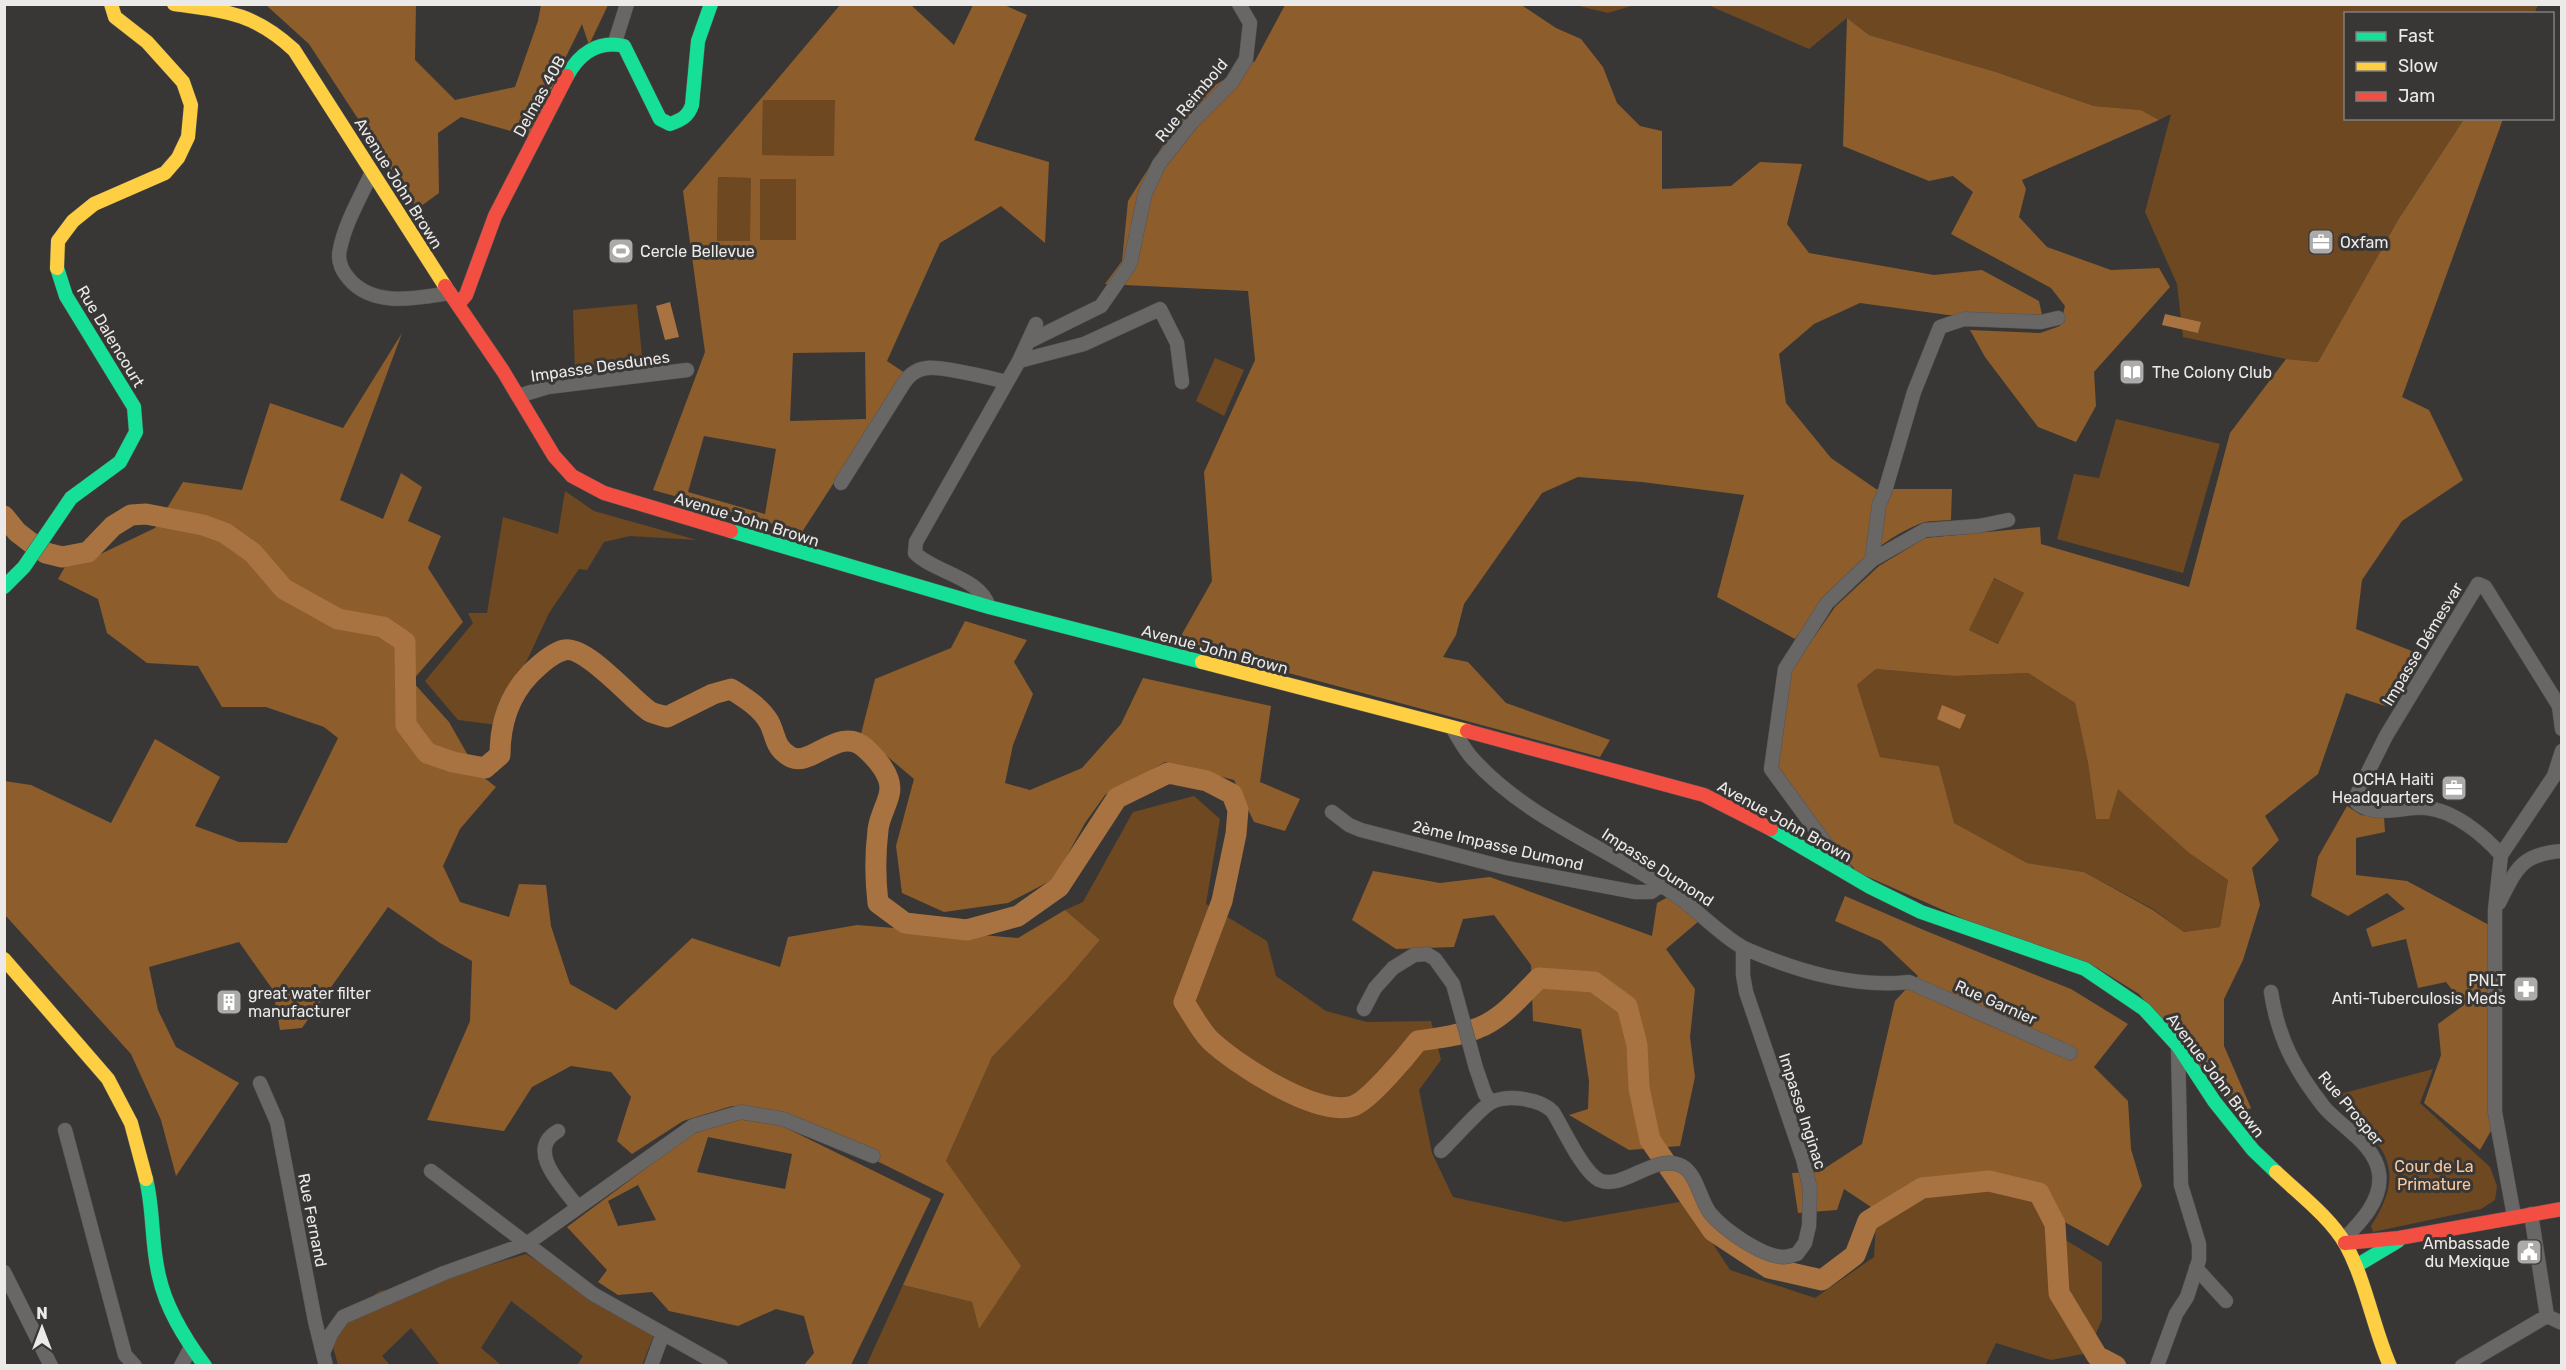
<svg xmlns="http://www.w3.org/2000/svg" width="2566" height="1370" font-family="Rubik,sans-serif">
<rect width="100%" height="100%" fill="#383736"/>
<path fill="#6e4821" d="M1575 5H1634L1608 13Z
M1708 5H2538L2534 14H2346V118L2464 119 2398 220 2318 362 2286 359 2183 337 2177 284 2145 212 2171 114 2159 120 2141 110 2094 106 1996 72 1869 35 1847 18 1809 49Z
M763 99 835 100V156L762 155Z
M718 177 751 178V241H717Z
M760 179H796V240H760Z
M637 304 643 367 575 373 573 310Z
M1215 358 1244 370 1224 416 1196 401Z
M2116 419 2220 444 2183 573 2057 539 2074 474 2099 478Z
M565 491 594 511 697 540 630 536 604 542 587 570 579 569 549 613 497 725 458 720 425 681 473 623 468 613H487L503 517 558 534Z
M1993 578 2024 593 1999 644 1969 630Z
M1876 669 1954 676 2028 673 2075 703 2088 763 2096 819 2118 788 2189 853 2228 880 2220 927 2184 932 2153 909 2084 872 2027 863 1953 823 1939 766 1880 757 1857 685Z
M1194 796 1220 819 1206 904 1267 941 1276 976 1326 1011 1367 1022 1431 1021 1441 1060 1419 1090 1432 1153 1453 1197 1565 1222 1685 1201 1730 1270 1815 1298 1874 1257 1876 1223 1925 1192 1987 1188 2034 1200 2054 1233 2102 1262V1319L2088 1353 2051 1360 1996 1343 1985 1366H866L903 1285 972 1302 979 1329 946 1161 992 1057 1066 980 1100 940 1065 910 1083 902 1133 812Z
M2433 1069 2420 1103 2490 1167 2497 1186 2495 1200 2481 1209 2373 1232 2371 1226C2413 1162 2376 1141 2333 1096Z
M526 1254 654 1335 642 1365H577L583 1356 511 1301 481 1348 501 1365H440L411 1328 382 1356 390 1365H338L332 1343 345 1314 380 1291 426 1284Z"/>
<path fill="#8e5d2c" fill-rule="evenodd" d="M1520 4 1556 28 1581 39 1603 67 1617 103 1640 126 1662 131V189L1731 186 1760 162 1802 164 1787 224 1809 253 1934 275 1982 270 2039 301 2042 315H1948L1860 303 1814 324 1779 354 1786 403 1831 458 1876 489H1952L1951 520C1941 521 1928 520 1919 524 1865 546 1830 594 1795 639L1717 597 1744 495 1642 482 1578 477 1542 493 1464 604 1456 635 1443 657 1468 662 1506 703 1610 740 1600 757 1177 643 1212 581 1204 472 1255 360 1248 291 1105 284 1122 261 1128 201 1192 99 1255 61 1285 5Z
M266 5H416L415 60 455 100 515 87 538 21 541 5H608L589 45 582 24 559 71 532 137 461 117 438 133 439 193 417 209 309 44Z
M840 5H911L954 45 973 5H1004L1027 15 974 140 1049 162 1045 243 1001 206 940 243 887 361 905 373 802 532 653 490 705 352 683 191ZM763 100H835L834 156 762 155ZM718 177 751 178 750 241H717ZM760 179H796V240H760ZM865 352 866 419 790 421 793 353ZM704 436 776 449 765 514 688 492Z
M1847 18 1869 35 1996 72 2094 106 2141 110 2159 120 2022 180 2026 189 2019 217 2047 247 2111 270 2159 268 2170 287 2094 372 2096 406 2076 442 2038 427 1985 357 1970 330 2040 333 2060 326 2065 306 2051 288 1951 234 1973 192 1953 176 1929 181 1843 146Z
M2464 119H2503L2402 397 2429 410 2463 480 2402 521 2362 580 2356 629 2422 655 2391 708 2346 693 2318 774 2265 816 2279 840 2252 868 2260 905 2243 960 2224 999V1046L2251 1108 2238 1113 2139 994 2094 966 1986 929 1857 872 1773 769 1792 669 1835 607 1879 566 1925 538 2040 527 2041 544 2189 587 2230 433 2286 359 2318 362 2398 220ZM1994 578 2024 593 1998 644 1969 630ZM1876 669 1954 676 2028 673 2075 703 2088 763 2096 819H2109L2118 789 2189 853 2228 880 2220 927 2184 932 2153 910 2084 872 2027 863 1954 823 1939 766 1880 757 1857 685Z
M402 333 340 500 383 519 401 473 422 487 408 521 441 536 428 568 463 622 412 681 449 722 478 773 496 787 460 829 443 866 460 902 509 917 519 884 546 885 551 926 570 984 616 1010 692 938 780 967 788 937 857 925 1018 938 1065 910 1100 940 1066 980 992 1057 946 1161 1021 1266 979 1329 972 1302 903 1285 944 1194 781 1114 732 1106 683 1121 632 1154 617 1141 631 1097 611 1072 571 1066 532 1087 504 1131 427 1120 470 1021 472 961 440 943 388 907 302 1028 280 1030 273 990 239 942 149 967 158 1010 176 1047 239 1083 176 1176 161 1120 131 1054 5 915 4 781 31 785 111 823 155 739 220 777 195 826 239 842 287 843 338 738 324 727 266 707H222L198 666 147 663 107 633 98 599 58 579 67 563 88 560 155 528 183 482 242 490 270 403 343 428Z
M965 621 1027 640 1014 662 1033 694 1013 745 1005 783 1030 790 1082 768 1121 724 1143 678 1271 706 1260 782 1300 799 1285 831 1254 822 1234 780 1165 762 1105 795 1085 823 1054 879 1008 903 944 912 902 893 896 846 914 779 861 734 875 679 951 648Z
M2347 806 2361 815 2384 817 2385 832 2356 838V875L2407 881 2491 926 2488 1108 2492 1129 2480 1150 2424 1103 2441 1055 2438 1024 2464 1005 2446 982 2418 988 2406 939 2372 947 2366 929 2405 909 2387 893 2348 916 2311 896 2318 857Z
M1373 871 1440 883 1490 877 1652 936 1657 903 1668 897 1699 921 1666 949 1695 989 1690 1037 1695 1077 1680 1146 1629 1150 1569 1115 1588 1109 1589 1081 1581 1029 1533 1021 1531 965 1494 915 1463 919 1454 947 1396 949 1352 920Z
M1845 896 1926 931 2071 989 2128 1024 2094 1067 2128 1101 2131 1149 2142 1186 2108 1246 2061 1220 2045 1191 1987 1177 1913 1186 1874 1209 1844 1189 1837 1210 1798 1213 1792 1173 1819 1172 1862 1144 1895 1001 1918 976 1881 941 1835 921Z
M737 1119 780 1125 931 1199 851 1365H804L814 1353 804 1316 776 1309 738 1326 669 1311 652 1292 618 1295 598 1282 607 1270 567 1227 692 1134ZM708 1137 792 1154 785 1189 697 1172ZM638 1185 656 1220 618 1226 608 1201Z"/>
<path fill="#a87341" d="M670 302 679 337 665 340 656 306Z
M2165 314 2201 322 2198 333 2162 325Z
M1942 705 1966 715 1960 729 1937 719Z"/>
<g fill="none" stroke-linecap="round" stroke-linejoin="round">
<path stroke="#a87341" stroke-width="21" d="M4 516 17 532 30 542 46 553 62 557 88 552 113 526 131 515 146 514 203 525 225 533 253 553 284 589 338 619 383 627 405 642 406 725 427 753 453 762 485 768 500 755C500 724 509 696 530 674 538 666 552 653 564 650 586 645 630 698 649 711 654 714 661 715 667 717L713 694 731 689C745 698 760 707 769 722 776 735 774 747 789 756 810 770 839 724 865 748 877 759 894 777 889 795 886 807 879 818 878 830 875 855 875 878 878 903L905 923 967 930 1018 916 1059 887 1117 798 1168 773 1207 781 1232 794 1238 810 1236 834 1222 901 1184 1002C1192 1014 1200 1030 1210 1040 1235 1064 1318 1118 1353 1106 1369 1101 1407 1055 1418 1041 1438 1038 1459 1036 1478 1028 1502 1019 1521 996 1539 978L1594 982 1627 1006 1637 1045 1639 1088 1650 1140 1713 1231 1769 1268 1822 1280 1855 1255 1868 1221 1922 1188 1989 1181 2039 1193 2055 1224 2059 1293 2097 1356 2116 1366"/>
<g stroke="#545353" stroke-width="15">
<path id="street" d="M615 42 627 4
M372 172C361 196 345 223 340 249 337 260 342 271 349 279 374 308 417 298 450 293
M1030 341 1101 306 1130 264 1145 194 1159 164 1192 122 1232 82 1246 59 1250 23 1239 4
M1019 361 1084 344 1160 309 1177 343 1182 382
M518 396 548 387 687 370
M841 483 904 383C909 375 917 369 927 368 942 366 990 378 1007 382
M1872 560 1879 505 1885 491 1914 392 1940 327 1964 319 2041 322 2058 318
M989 607C980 577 935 573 915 553L916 542 1019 361 1036 324
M1453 729C1459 739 1465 751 1473 759 1529 821 1610 848 1677 896 1696 909 1726 940 1746 949 1797 971 1853 988 1909 982L2070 1053
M1332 812 1349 825 1361 830 1507 868 1635 892H1651L1661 885
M2501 855C2484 835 2453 810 2426 808 2403 806 2371 820 2354 800L2386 736 2478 584 2485 587 2559 706 2562 729
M1845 870 1771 769 1785 669 1827 603 1872 560 1925 530 1979 526 2008 520
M2499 903C2516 870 2520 854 2562 851
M2271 992C2278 1038 2295 1070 2324 1107 2341 1127 2375 1144 2379 1173 2383 1200 2360 1223 2343 1240
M1364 1009 1375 988 1393 968 1414 955 1427 954 1435 959 1453 984 1476 1068 1485 1094 1491 1102
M260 1083 277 1122 315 1321 326 1366
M65 1130 125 1355 135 1366
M558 1131C525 1150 562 1186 577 1206
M1441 1151C1451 1142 1482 1106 1492 1102 1509 1094 1541 1099 1553 1112 1563 1128 1583 1172 1599 1180 1623 1191 1656 1152 1682 1166 1697 1174 1700 1200 1710 1213 1723 1229 1762 1257 1784 1257 1788 1257 1793 1255 1797 1254L1805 1243 1809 1226 1810 1188 1803 1159 1746 992 1743 975V948
M431 1171 593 1294 721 1366
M2531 1214 2547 1316 2562 1323
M2514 1216 2495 1112V910L2501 855 2554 776 2562 751
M2196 1268 2226 1301
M4 1272 51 1366
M323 1353 331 1334 343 1317 444 1273 528 1243 693 1126 741 1112 783 1119 873 1156
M181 1366 191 1347
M651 1366 663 1333
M2157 1366 2176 1314 2187 1297 2199 1260V1244L2181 1185 2178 1046
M2462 1366 2547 1316"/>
</g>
<g stroke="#545353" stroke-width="15">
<path id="fast" d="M567 76C579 54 598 40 624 46L660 119 670 124C681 120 688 117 692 105L698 41 711 4
M731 531 989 607 1202 662
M4 587 24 567 71 498 120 462 136 432 134 407 66 296 57 268
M1771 829 1870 887 1921 912 2085 969 2144 1009 2178 1046 2214 1101 2253 1150 2276 1172
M146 1179C154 1211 151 1244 159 1276 166 1309 185 1339 205 1366
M2356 1266 2398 1241"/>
</g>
<g stroke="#545353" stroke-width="15">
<path id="slow" d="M174 4C226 11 254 13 294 50L445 286
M57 268 58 241 73 221 94 204 165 173 178 158 188 137 191 105 183 82 147 42 115 17 111 4
M1202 662 1467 731
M4 959 108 1079 131 1123 146 1179
M2276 1172C2299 1194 2330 1217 2346 1245 2366 1282 2373 1327 2390 1366"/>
</g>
<g stroke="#545353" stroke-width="15">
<path id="jam" d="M445 286 503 371 554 456 572 476 604 493 731 531
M458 304 466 295 495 216 567 76
M1467 731 1704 795 1771 829
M2345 1243 2399 1238 2562 1209"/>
</g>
<use href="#street" stroke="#686766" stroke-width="14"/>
<use href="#fast" stroke="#16e098" stroke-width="14"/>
<use href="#slow" stroke="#ffcf43" stroke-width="14"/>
<use href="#jam" stroke="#f24e42" stroke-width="14"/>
</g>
<defs>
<g id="office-square" transform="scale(1.35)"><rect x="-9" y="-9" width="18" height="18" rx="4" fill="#acabaa" stroke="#393735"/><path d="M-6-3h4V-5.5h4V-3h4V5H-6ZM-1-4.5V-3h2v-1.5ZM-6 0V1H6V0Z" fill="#fff"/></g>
<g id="stadium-square" transform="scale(1.35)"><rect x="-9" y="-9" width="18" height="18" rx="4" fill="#acabaa" stroke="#393735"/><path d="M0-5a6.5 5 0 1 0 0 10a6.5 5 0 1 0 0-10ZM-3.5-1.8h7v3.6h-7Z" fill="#fff"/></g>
<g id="library-square" transform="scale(1.35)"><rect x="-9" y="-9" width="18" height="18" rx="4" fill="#acabaa" stroke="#393735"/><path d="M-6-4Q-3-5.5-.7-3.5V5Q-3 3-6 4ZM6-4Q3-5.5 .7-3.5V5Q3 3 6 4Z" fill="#fff"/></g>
<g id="pharmacy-square" transform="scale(1.35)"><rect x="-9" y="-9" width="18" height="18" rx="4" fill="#acabaa" stroke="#393735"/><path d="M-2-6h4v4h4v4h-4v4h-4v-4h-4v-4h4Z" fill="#fff"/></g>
<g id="building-square" transform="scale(1.35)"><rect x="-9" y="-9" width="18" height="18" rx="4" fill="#acabaa" stroke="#393735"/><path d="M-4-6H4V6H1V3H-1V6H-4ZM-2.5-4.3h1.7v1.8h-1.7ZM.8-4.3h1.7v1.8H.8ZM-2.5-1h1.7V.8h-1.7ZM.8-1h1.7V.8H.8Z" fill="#fff"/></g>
<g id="civic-square" transform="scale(1.35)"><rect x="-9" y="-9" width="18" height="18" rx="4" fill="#acabaa" stroke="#393735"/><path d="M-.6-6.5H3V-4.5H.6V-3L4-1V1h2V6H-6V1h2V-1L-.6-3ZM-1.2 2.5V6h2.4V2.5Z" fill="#fff"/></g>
</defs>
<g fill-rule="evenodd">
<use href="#office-square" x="2321" y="242"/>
<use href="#stadium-square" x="621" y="251"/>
<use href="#library-square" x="2132" y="372"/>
<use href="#office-square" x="2454" y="788"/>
<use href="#pharmacy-square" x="2526" y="989"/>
<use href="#building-square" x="229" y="1002"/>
<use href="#civic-square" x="2529" y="1252"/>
</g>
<g text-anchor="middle" stroke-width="6" stroke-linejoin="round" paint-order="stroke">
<g font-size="16" fill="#ebeae9" stroke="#393735">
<text transform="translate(539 96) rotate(-61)" y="6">Delmas 40B</text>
<text transform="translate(1191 100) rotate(-50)" y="6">Rue Reimbold</text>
<text transform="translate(399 183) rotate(58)" y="6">Avenue John Brown</text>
<text transform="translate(111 336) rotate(59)" y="6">Rue Dalencourt</text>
<text transform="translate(600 366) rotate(-8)" y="6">Impasse Desdunes</text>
<text transform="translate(747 519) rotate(17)" y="6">Avenue John Brown</text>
<text transform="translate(2422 644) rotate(-59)" y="6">Impasse Démesvar</text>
<text transform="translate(1215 649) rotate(15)" y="6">Avenue John Brown</text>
<text transform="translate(1785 821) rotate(29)" y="6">Avenue John Brown</text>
<text transform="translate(1498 845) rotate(13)" y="6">2ème Impasse Dumond</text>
<text transform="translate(1658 867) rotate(33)" y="6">Impasse Dumond</text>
<text transform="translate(1996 1002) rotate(24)" y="6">Rue Garnier</text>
<text transform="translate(2216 1075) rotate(53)" y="6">Avenue John Brown</text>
<text transform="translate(2351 1108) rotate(50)" y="6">Rue Prosper</text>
<text transform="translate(1803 1111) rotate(72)" y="6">Impasse Inginac</text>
<text transform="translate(313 1220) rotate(79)" y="6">Rue Fernand</text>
</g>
<g font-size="16" fill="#ebeae9" stroke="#393735" text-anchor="start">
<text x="2340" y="248">Oxfam</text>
<text x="640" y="257">Cercle Bellevue</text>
<text x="2152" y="378">The Colony Club</text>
<text x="2434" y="785" text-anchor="end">OCHA Haiti<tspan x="2434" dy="18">Headquarters</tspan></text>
<text x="2506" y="986" text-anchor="end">PNLT<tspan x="2506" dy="18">Anti-Tuberculosis Meds</tspan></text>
<text x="248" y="999">great water filter<tspan x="248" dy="18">manufacturer</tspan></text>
<text x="2510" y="1249" text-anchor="end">Ambassade<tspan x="2510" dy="18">du Mexique</tspan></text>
</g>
<g font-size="16" fill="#f9c89e" stroke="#393735">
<text x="2434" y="1172">Cour de La<tspan x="2434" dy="18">Primature</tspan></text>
</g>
</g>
<rect width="2566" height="1370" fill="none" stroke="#ebeae9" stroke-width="12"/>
<rect x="2344" y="12" width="210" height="108" fill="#393735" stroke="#807f7d" stroke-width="1.5"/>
<rect x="2356" y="32" width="30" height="9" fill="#16e098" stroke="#807f7d" stroke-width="1.5"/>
<text x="2398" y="42" font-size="18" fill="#ebeae9">Fast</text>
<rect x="2356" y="62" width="30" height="9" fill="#ffcf43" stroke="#807f7d" stroke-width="1.5"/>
<text x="2398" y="72" font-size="18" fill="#ebeae9">Slow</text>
<rect x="2356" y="92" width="30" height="9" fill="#f24e42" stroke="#807f7d" stroke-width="1.5"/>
<text x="2398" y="102" font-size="18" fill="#ebeae9">Jam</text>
<g transform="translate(42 1328)" stroke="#393735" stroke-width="4.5" paint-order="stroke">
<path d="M0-4.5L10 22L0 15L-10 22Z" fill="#ebeae9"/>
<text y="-9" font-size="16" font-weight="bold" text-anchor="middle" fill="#ebeae9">N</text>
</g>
</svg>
